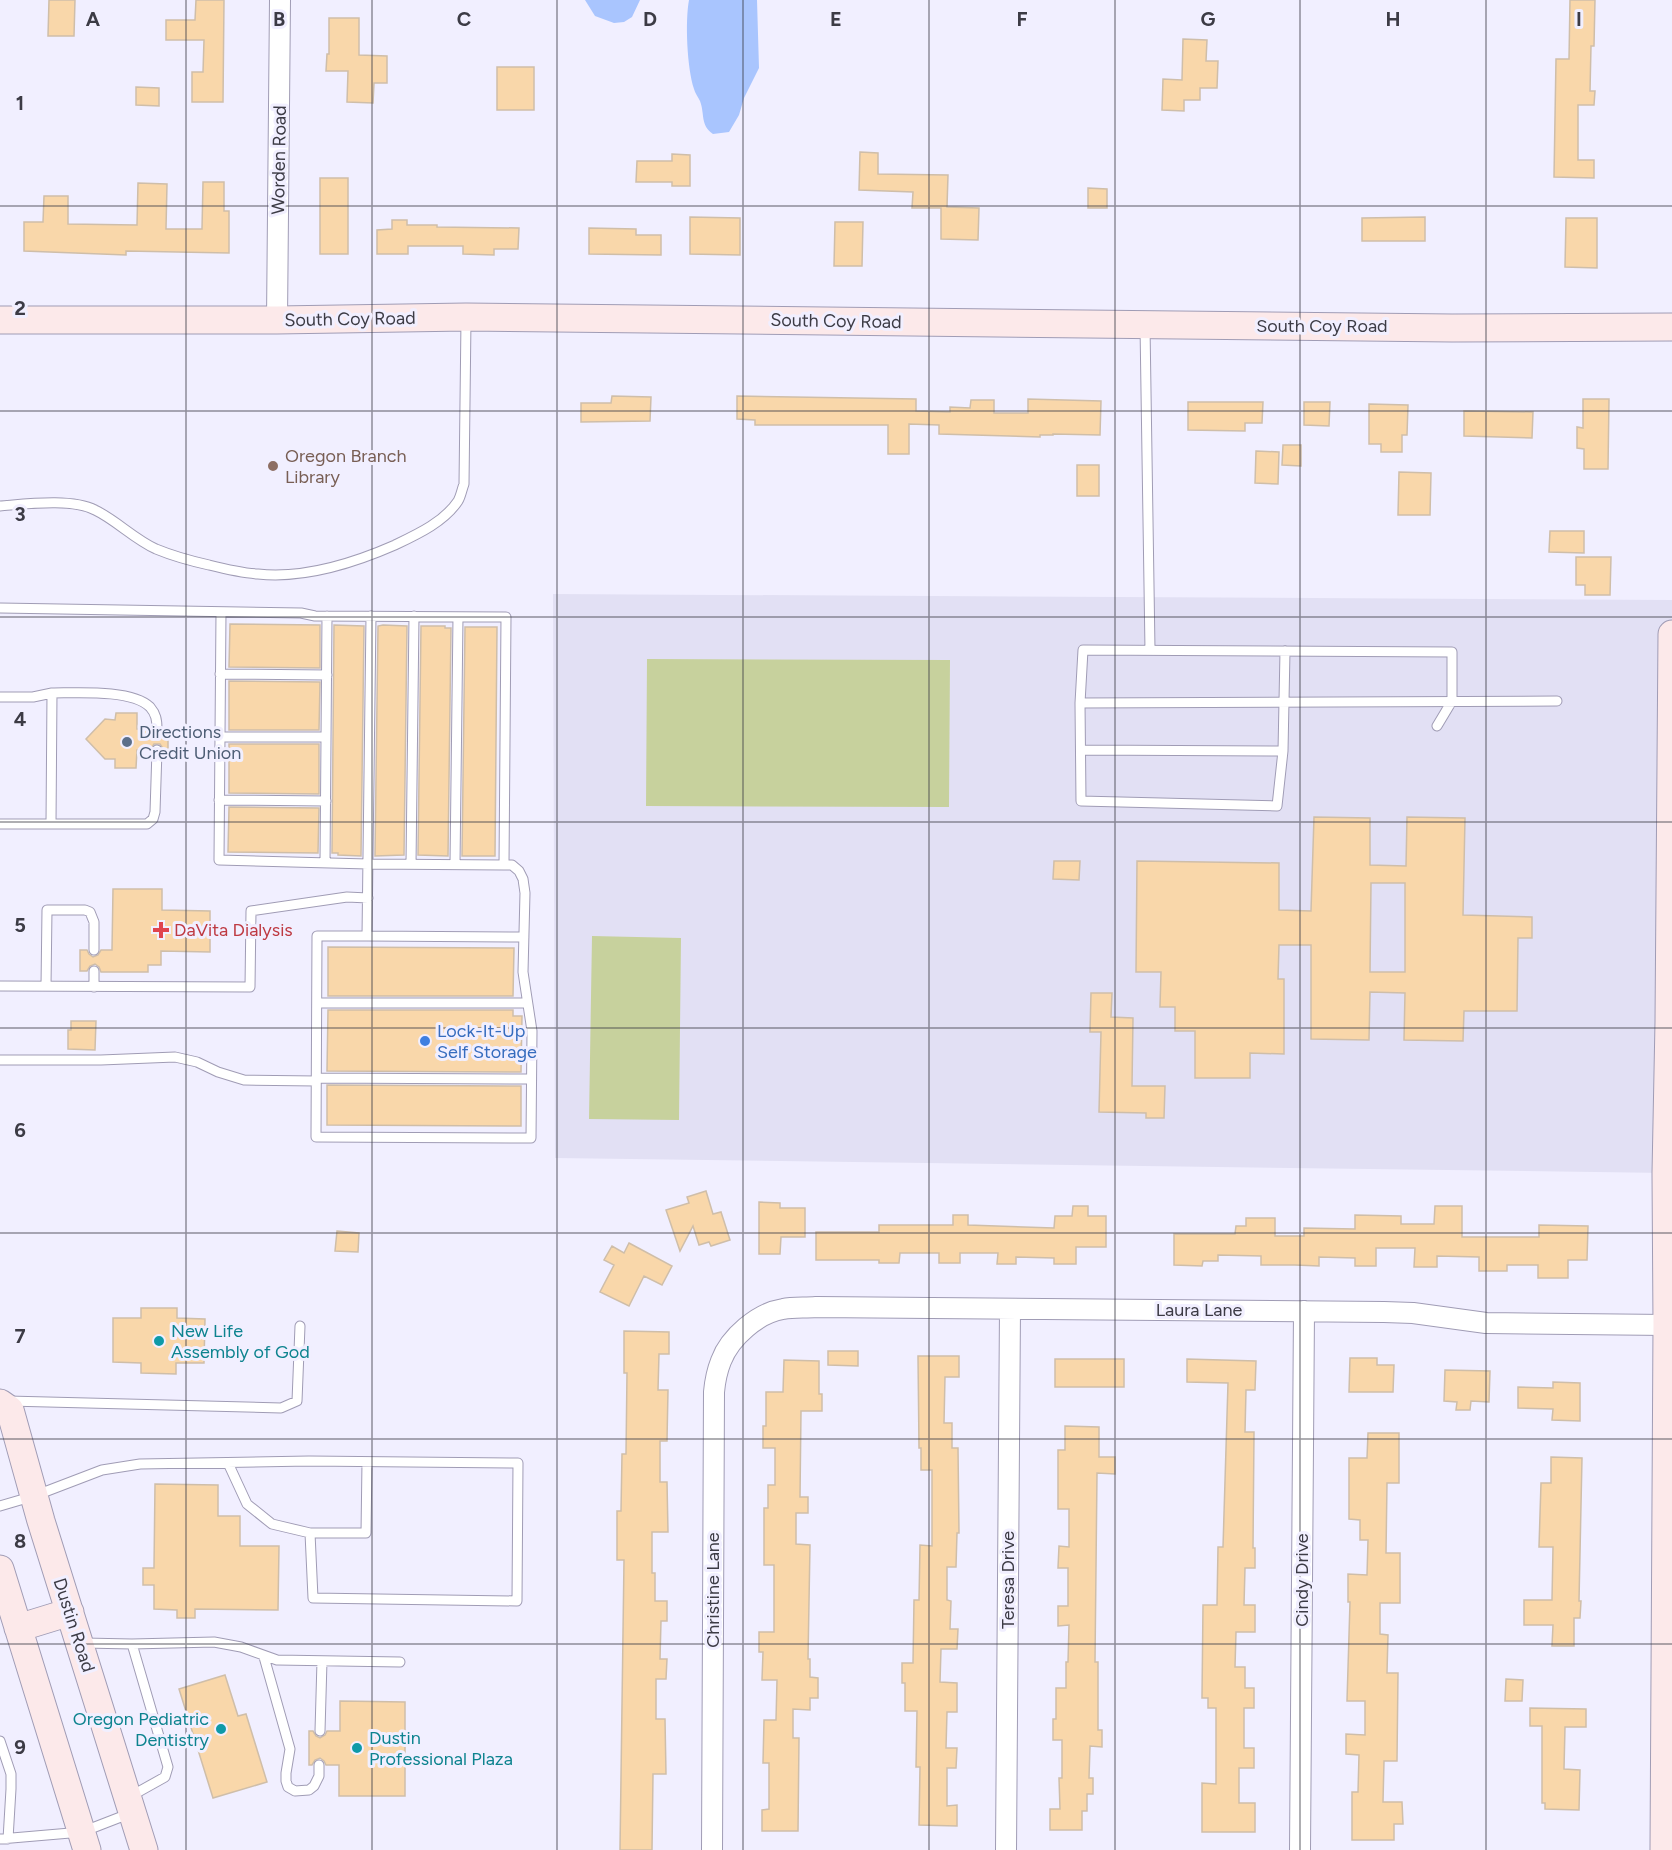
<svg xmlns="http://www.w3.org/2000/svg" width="1672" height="1850" font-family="Figtree,sans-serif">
<rect width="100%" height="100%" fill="#f1efff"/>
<path fill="#e2e0f4" d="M553 594 1672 600 1669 1022 1666 1173 555 1158Z"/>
<path fill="#c7d19d" d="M647 659 950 660 949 807 646 806Z
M592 936 681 938 679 1120 589 1119Z"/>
<path fill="#a9c5fe" d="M585 0H640L632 17 624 22 614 23 595 16Z
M689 0H757L759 68 744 98 739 115 729 132 713 134C700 125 705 114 700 101 698 97 695 93 694 89 687 68 685 21 689 0Z"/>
<path fill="#f9d7aa" stroke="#cfbea9" stroke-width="1.5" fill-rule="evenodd" d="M49 0H75L74 36H48Z
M196 0H224L223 102H192V72H203L204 40H166V20H195Z
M1570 0H1595L1594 46H1591L1590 91H1595L1594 105H1578V160H1594V178L1554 177 1556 59H1569Z
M329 18H359V55L387 56V83H374L373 103 347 102 348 71H326L327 54H329Z
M1183 39 1207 40 1206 61H1218L1217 88H1200V100H1184V111L1162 110 1163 79 1182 80Z
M497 67H534V110H497Z
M136 87 159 88V106L136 105Z
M860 152 878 153V174L948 175 947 207 979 208 978 240 941 239V208H912L913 192 859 190Z
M672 154 690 155V186H672V182H636L637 161H672Z
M320 178H348V254H320Z
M203 182H224V211H229V253L126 251V255L24 251V222H43L44 196H68V224L137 225 138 183 167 184 166 229H202Z
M1088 188 1107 189V208H1088Z
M690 217 740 218V255L690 254Z
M1425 217V241H1362V218Z
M1566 218H1597V268L1565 267Z
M392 220H407V225H437V227L519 228 518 249H494V255L463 254V246H408V254H377V230L392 229Z
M835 222H863L862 266H834Z
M589 228 636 229V235H661V255L589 254Z
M612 396 651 397 650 421 581 422V403H611Z
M737 396 916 399V411L950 412V407L970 408 971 400H994V413H1028V399L1101 401 1100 435 1053 434V435H1040V437L939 434V425L909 424V454H888V425H755V420L737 419Z
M1583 399H1609L1608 469H1584V449L1577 448V427L1583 428Z
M1188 402H1263L1262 423H1245V431L1188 430Z
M1304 402H1330L1329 426 1304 425Z
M1369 404 1408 405 1407 435H1402V452H1381V444H1369Z
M1464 411 1533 412 1532 438 1464 436Z
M1283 445H1301V466L1282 465Z
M1256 451 1279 452 1278 484 1255 483Z
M1077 465H1099V496H1077Z
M1399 472 1431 473 1430 515H1398Z
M1550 531H1584V553L1549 552Z
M1576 557H1611L1610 595H1585V585H1576Z
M230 624 320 625V668L229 667Z
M334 625 364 626 361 856 338 855V853H332Z
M383 625 407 626 404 855 375 856 378 626Z
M421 626H445V628H451L448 856 418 855Z
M465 627H497L495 856H462Z
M229 681 320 682 319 730H229Z
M116 713H137V729H150L154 735H160L164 729H168V750H164L160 744H154L150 750H137L136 768H115V759H105L86 739 105 719 115 720Z
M229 744H319V794L229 793Z
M229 807 319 808 318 853 228 852Z
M1314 817 1370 818V865L1406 866 1407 817 1465 818 1463 915 1532 917V938H1518L1517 1011H1464L1463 1041 1404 1040 1405 993 1370 992 1369 1040 1311 1039V945H1279L1278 979H1284V1054L1250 1053V1078H1195V1031H1175V1007H1160L1161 972H1136L1137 861 1279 863V910L1311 911ZM1371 883H1405V972H1370Z
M1054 861H1080L1079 880 1053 879Z
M113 889H162V910L210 911V952L161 951V965H148V972H101L99 967 95 964 90 966 87 971H80V950H87L89 954 93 957 98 955 101 950H112Z
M328 947 514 948 513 996H328Z
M1091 993H1112L1111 1017 1133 1018 1132 1086H1165L1164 1118H1146V1113L1099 1112 1101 1032H1090Z
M328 1010H513V1016H522L521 1072 327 1071Z
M71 1021H96L95 1050 68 1049V1030H71Z
M327 1085 521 1086V1126L327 1125Z
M706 1191 713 1214 721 1212 730 1240 711 1246 709 1242 699 1245 693 1226 680 1251 666 1210 689 1203 687 1197Z
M759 1202 780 1203V1208H805V1237H781L780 1254H759Z
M1073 1206H1088V1216H1106V1247H1076V1264H1054V1258L1016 1257V1264H997L998 1253H960V1263H939V1253H900L899 1263H879V1260H816V1232H879V1225H953V1215H968V1225L1054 1228 1055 1216H1072Z
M1435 1206H1462V1237H1539V1225L1588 1226 1587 1260H1568V1278H1538V1265H1507V1271H1479V1257L1437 1256V1267H1414L1415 1248H1376V1266H1355V1258L1319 1257V1266L1295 1265H1261V1256L1218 1255V1261H1203L1202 1266 1174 1265V1234H1235L1236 1226H1246V1218H1275V1236H1304V1228L1355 1229V1215L1401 1216V1224H1434Z
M337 1231 359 1233 358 1252 335 1251Z
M629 1243 672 1266 662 1285 644 1276 629 1306 600 1292 614 1265 604 1260 612 1246 624 1253Z
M141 1308H177V1318L205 1319 204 1363H176V1374L141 1373V1363L113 1362V1318H141Z
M624 1331 669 1332V1354H659L658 1390H668L667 1441H660V1482H667L668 1532H652V1573H655V1601H667V1621H661L660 1659H667L666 1679H656V1719H665L666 1774H653L652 1850H620L624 1560H617V1511H621L622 1454H626L627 1373H624Z
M828 1351H858V1366L828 1365Z
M918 1356H959V1377H945L944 1423H952V1448H958L959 1533H957L956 1567H947V1600L951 1601 950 1629H958L957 1649H941L940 1682 957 1683V1712H947L946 1748H957L956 1768H947V1806L957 1805V1826L919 1825 920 1767H916L917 1711H905V1683H902V1663H913L914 1600H919L920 1545 932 1546V1470H921V1448H919Z
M1350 1358H1377V1365H1394L1393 1392H1349Z
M1055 1359H1124V1387H1055Z
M1187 1359 1256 1361 1255 1390H1246L1245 1432H1254L1253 1548H1255V1568H1245L1244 1605H1255V1632H1236L1235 1667H1245V1688H1254V1708H1244V1748H1254V1768H1239V1803H1255V1832H1202V1783L1216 1784V1708H1208V1698H1202L1203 1605H1217L1218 1547H1223L1228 1383 1187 1382Z
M784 1360 819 1361V1394H822V1411H801L800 1497H808V1513H796V1544L810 1545 808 1659H810V1677L818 1678V1698H810V1710L793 1709V1738H799L798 1831H762V1810L769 1809V1763H763L764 1720H776L777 1680H762L763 1652H759V1632H774V1565H764V1508H768V1485H775V1448H763V1426H766V1392H783Z
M1445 1370 1490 1371 1489 1402 1471 1401 1470 1410H1456L1457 1402 1444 1401Z
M1553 1382 1580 1383V1421L1552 1420 1553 1409 1518 1408V1387L1553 1388Z
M1065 1426 1099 1427V1457H1115V1474L1097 1473 1095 1662H1098V1730H1102V1747L1090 1746 1089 1778H1093V1794H1087V1811H1082V1830H1050V1809H1060L1059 1778H1062V1740H1053V1719H1056V1688H1066V1662H1068L1069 1625 1058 1626V1606H1068V1568H1058L1059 1546 1069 1547V1509H1058V1450H1065Z
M1368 1433H1399V1483H1387L1386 1553H1400V1603H1380V1634L1388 1635 1387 1673H1398L1397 1761H1384L1383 1802H1402L1403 1824H1394V1840H1352V1792H1358L1359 1755 1346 1754V1734L1365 1735V1701H1347L1350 1602H1348V1574L1367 1575 1368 1540H1360V1520L1349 1519V1458H1367Z
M1551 1457 1582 1458 1579 1601H1581L1580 1618H1574V1646H1552L1553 1625H1524V1600H1552L1553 1547H1539L1541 1483H1551Z
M155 1484 218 1485V1516H240V1546H279L278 1610 195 1609V1618H177V1610L154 1609V1585H143V1568H154Z
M225 1675 238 1716 246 1714 267 1782 213 1798 179 1689Z
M1506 1679 1523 1680 1522 1701H1505Z
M340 1701 405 1702V1796H339V1765H326L324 1761 320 1758 315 1760 312 1765H309V1731H313L316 1736 320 1738 325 1735 327 1731H340Z
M1530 1708 1586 1709V1727H1565L1564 1769 1580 1770 1579 1810 1545 1809V1803H1542V1726H1530Z"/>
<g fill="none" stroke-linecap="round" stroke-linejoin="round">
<g stroke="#a09cb5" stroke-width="11">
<path id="lane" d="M1145 326 1150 650
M0 506C26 504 72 498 95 510 116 520 134 539 156 549 173 556 191 561 209 565 225 569 241 573 258 574 304 579 354 563 395 545 418 534 444 522 458 501 461 496 462 489 464 484L466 320
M0 608 301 613 315 616 506 617 504 865 368 864 219 860 221 612
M371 616 367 936H317L316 1137 531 1138 532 1031 523 972 525 893 523 879 519 871 512 865H504
M1285 651 1283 751 1277 806 1081 801 1080 703 1083 650 1452 652V701L1437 726
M220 674 327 675
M52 693C76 693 132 689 150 707 156 714 157 720 157 729
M0 697H33L52 693 51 824H0
M1080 703 1557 701
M220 737H326
M1081 750 1283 751
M219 800 326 801
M51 824H147L153 819 155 812 157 750
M325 863 327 616
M411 864 414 616
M455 864 458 617
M367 936 524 937
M0 986 250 987 251 911 347 897 368 898
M46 986 47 910H85L90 912 94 922V950
M94 987V971
M317 1003H527
M0 1060H101L175 1057 197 1062 218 1072 244 1080 316 1081
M316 1078 531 1079
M8 1401 281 1408 297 1401 300 1326
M0 1506 34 1496 102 1470 140 1464 309 1461 518 1463 517 1601 313 1598 310 1533 272 1524 247 1504 228 1463
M310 1533H366L367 1462
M84 1643 132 1644 168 1767 165 1777 131 1796
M132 1644 214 1642 241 1647 277 1660 400 1662
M264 1657 290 1749 286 1773V1781L288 1787 295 1791 309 1790 314 1786 319 1776V1765
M320 1731 322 1661
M0 1741 11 1774V1789L8 1839
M0 1839 82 1832 131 1813"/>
</g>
<g stroke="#a09cb5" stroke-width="22">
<path id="street" d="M277 320 280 0
M712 1850 714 1392C715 1381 717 1371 721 1361 730 1337 758 1313 783 1309 793 1307 805 1308 816 1307L1384 1312 1413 1313 1486 1323 1667 1325
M1006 1850 1010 1309
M1300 1850 1304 1311"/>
</g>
<g stroke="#a09cb5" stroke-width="29">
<path id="secondary" d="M0 320H277L466 317 1452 328 1672 327
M0 1403 10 1410 41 1521 144 1850
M0 1569 87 1850
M18 1628 70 1612
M1664 1850 1667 1325 1666 1173 1669 1022 1672 634"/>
</g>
<use href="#lane" stroke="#fff" stroke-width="9"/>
<use href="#street" stroke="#fff" stroke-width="20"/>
<use href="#secondary" stroke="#fce9ea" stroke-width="27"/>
</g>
<path fill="none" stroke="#3c3b45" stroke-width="1.5" stroke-opacity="0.55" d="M186 0V1850M372 0V1850M557 0V1850M743 0V1850M929 0V1850M1115 0V1850M1300 0V1850M1486 0V1850M0 206H1672M0 411H1672M0 617H1672M0 822H1672M0 1028H1672M0 1233H1672M0 1439H1672M0 1644H1672"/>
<circle fill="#8d6e63" stroke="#f1efff" stroke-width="2" cx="273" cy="466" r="6"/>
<circle fill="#5c6f8a" stroke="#f1efff" stroke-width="2" cx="127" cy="742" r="6"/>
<path fill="#e0444e" stroke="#f1efff" stroke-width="2" d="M158 921h6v6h6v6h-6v6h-6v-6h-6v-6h6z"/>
<circle fill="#3f7fe0" stroke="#f1efff" stroke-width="2" cx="425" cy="1041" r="6"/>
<g fill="#0f9aa8" stroke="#f1efff" stroke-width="2">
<circle cx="159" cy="1341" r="6"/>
<circle cx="221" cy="1729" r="6"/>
<circle cx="357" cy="1748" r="6"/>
</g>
<g text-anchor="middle" stroke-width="6" stroke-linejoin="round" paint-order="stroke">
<g font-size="18" fill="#3c3b45" stroke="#f1efff">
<text transform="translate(279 160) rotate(-89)" y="6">Worden Road</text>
<text transform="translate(350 319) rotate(-1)" y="6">South Coy Road</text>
<text transform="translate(836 321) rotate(1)" y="6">South Coy Road</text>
<text x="1322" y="332">South Coy Road</text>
<text x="1199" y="1316">Laura Lane</text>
<text transform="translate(1008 1580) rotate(-90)" y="6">Teresa Drive</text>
<text transform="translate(1302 1580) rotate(-90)" y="6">Cindy Drive</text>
<text transform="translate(713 1590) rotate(-90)" y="6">Christine Lane</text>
<text transform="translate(74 1625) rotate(72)" y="6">Dustin Road</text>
</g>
<g font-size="18" fill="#785e54" stroke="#f1efff" text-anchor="start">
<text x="285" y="462">Oregon Branch<tspan x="285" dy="21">Library</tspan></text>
</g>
<g font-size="18" fill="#4e5e75" stroke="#f1efff" text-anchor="start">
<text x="139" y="738">Directions<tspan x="139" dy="21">Credit Union</tspan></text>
</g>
<g font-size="18" fill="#be3a42" stroke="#f1efff" text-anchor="start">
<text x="174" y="936">DaVita Dialysis</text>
</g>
<g font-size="18" fill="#366cbe" stroke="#f1efff" text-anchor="start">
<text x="437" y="1037">Lock-It-Up<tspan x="437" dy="21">Self Storage</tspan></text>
</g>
<g font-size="18" fill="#0d838f" stroke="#f1efff" text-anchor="start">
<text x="171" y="1337">New Life<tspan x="171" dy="21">Assembly of God</tspan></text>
<text x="209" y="1725" text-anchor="end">Oregon Pediatric<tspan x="209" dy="21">Dentistry</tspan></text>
<text x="369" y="1744">Dustin<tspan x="369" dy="21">Professional Plaza</tspan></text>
</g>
</g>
<g font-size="20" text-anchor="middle" font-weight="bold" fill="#3c3b45" stroke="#f1efff" stroke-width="6" stroke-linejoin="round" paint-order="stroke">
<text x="93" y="26">A</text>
<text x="279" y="26">B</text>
<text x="464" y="26">C</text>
<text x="650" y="26">D</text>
<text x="836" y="26">E</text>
<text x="1022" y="26">F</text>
<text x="1208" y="26">G</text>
<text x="1393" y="26">H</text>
<text x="1579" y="26">I</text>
<text x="20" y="110">1</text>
<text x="20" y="315">2</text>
<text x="20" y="521">3</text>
<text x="20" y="726">4</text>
<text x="20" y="932">5</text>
<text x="20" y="1137">6</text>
<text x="20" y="1343">7</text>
<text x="20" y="1548">8</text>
<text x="20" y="1754">9</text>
</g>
</svg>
